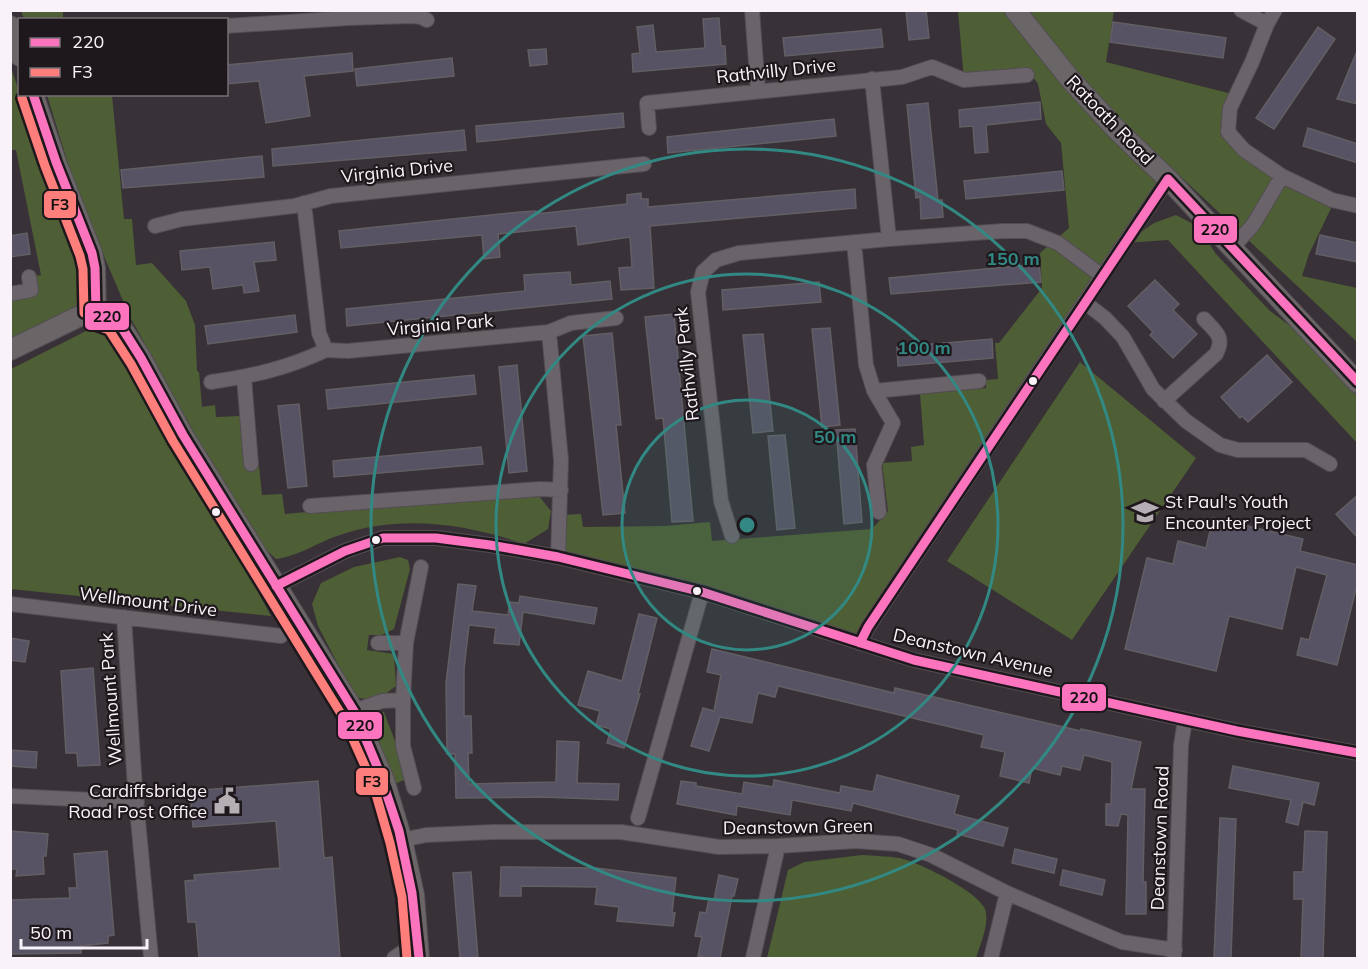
<svg xmlns="http://www.w3.org/2000/svg" width="1368" height="969" font-family="Mulish,sans-serif">
<rect width="100%" height="100%" fill="#383137"/>
<path fill="#4e5e35" d="M21 11H63V19H24Z
M958 11H1114L1106 62 1240 96C1233 116 1234 132 1244 151L1335 200 1309 254 1302 276 1357 288V342L1180 176 1117 129 1165 183 859 642 559 557 562 515 581 514 583 527 665 526 710 522 712 541 872 529 888 511 882 463 912 461 911 447 924 445 920 394 986 388V380L998 379 995 343H999L1042 288 1040 253 1069 228 1061 143 1046 124 1038 84 1031 74 964 80Z
M10 65 83 279C84 288 84 298 77 305 68 315 25 334 11 341V290L31 286 30 277 41 275 16 150H11Z
M47 95H112L124 219H132L136 265 152 263 186 301 195 325 197 371 199 372 202 407 215 405 216 417 240 416 245 468 259 466 262 495 282 494 285 514 535 491 551 511 548 529 524 544C464 523 398 514 337 536 314 544 302 555 276 559L252 537 130 317 77 193Z
M1176 215 1197 226 1216 254 1270 311 1301 334 1357 396V443L1168 240 1125 243 1154 223Z
M90 329 116 340 217 515 271 616 11 589V369Z
M1080 362 1196 458 1072 640 947 561Z
M400 557 408 560 410 569 394 629 382 635H369L367 650 394 654 396 686C380 698 375 702 355 697L318 626 312 604 321 583 354 567Z
M375 711 384 712 409 778 392 785 364 718Z
M862 855C874 856 887 856 899 858 917 861 979 892 985 909 990 924 980 944 976 958H767L788 870 804 862Z"/>
<path fill="#585364" stroke="#625f64" stroke-width="1.5" d="M906 10H926L929 38 909 40Z
M719 18 721 46H725L726 64 633 72 632 54 640 53 637 27 653 25 656 52 705 48 703 19Z
M1113 22 1226 38 1223 58 1110 42Z
M1318 27 1335 39 1274 129 1256 118Z
M881 29 883 47 785 56 783 38Z
M546 49 547 64 530 66 528 50Z
M1357 51H1358V104L1337 99Z
M352 53 353 71 304 76 310 116 266 123 259 81 226 84V65Z
M452 58 454 76 357 86 355 69Z
M1040 102 1041 119 986 125 988 152 975 153 973 126 960 127 959 110Z
M928 103 938 200H942L943 217 921 219 920 197 916 198 907 105Z
M623 113 624 127 477 142 476 126Z
M834 119 836 136 668 153 667 137Z
M1308 128 1358 144V163L1303 146Z
M464 130 466 150 273 166 272 149Z
M262 156 264 177 123 188 121 170Z
M1062 171 1064 190 966 199 964 181Z
M855 189 856 208 650 226 654 288 621 290 619 268 632 267 630 237 578 245 576 226 498 234 500 257 484 259 482 235 341 248 339 231 520 212 536 211V214L627 204V195L641 193V199H648V207Z
M27 233 30 254 10 257V236Z
M1320 235 1358 243V262L1316 254Z
M274 242 276 260 254 262 259 291 244 293 243 285 213 289 210 267 182 270 180 251Z
M1039 264 1041 282 891 294 889 278Z
M570 272 571 285 610 281 612 299 347 326 346 309 525 291 524 275Z
M1155 280 1179 304 1173 310 1197 334 1173 358 1150 335 1153 332 1128 306Z
M819 282 821 302 723 310 722 290Z
M674 314 693 521 672 522 663 418 656 419 645 317Z
M295 315 297 332 208 344 205 326Z
M830 328 840 425 822 427 812 329Z
M612 333 621 425H616L625 513 603 515 583 336Z
M763 334 773 431 753 433 743 335Z
M992 339 993 358 898 366 897 347Z
M1267 355 1292 382 1248 422 1242 416 1240 418 1221 397Z
M517 365 527 471 509 473 499 367Z
M474 375 476 394 328 409 326 390Z
M299 404 307 486 288 488 278 406Z
M855 429 862 522 844 524 836 430Z
M785 435 795 528 777 530 768 436Z
M481 447 483 464 334 477 333 461Z
M1358 495V538L1336 514Z
M1213 518 1303 539 1300 551 1358 565V581L1337 665 1297 655 1301 638 1309 640 1327 575 1296 567 1282 629 1229 616 1216 671 1125 649 1147 558 1173 564 1178 541 1206 548Z
M458 584 476 586 472 611 508 615 510 602 519 603 520 596 597 608 594 624 523 612 519 645 494 643 496 628 469 625 464 669V716H471L472 753H468L469 784 556 782 557 741 579 742 577 783 619 784 618 800 543 797 456 798 455 754H447L446 683Z
M639 614 657 618 638 694H640L624 748 607 743 611 729 596 725 600 711 578 705 588 671 622 681Z
M10 638 29 641 25 662 10 660Z
M712 649 894 693 895 688 1081 731V729L1141 742 1131 789H1145L1143 882H1146V914H1126L1128 815 1121 814 1118 826 1106 825V804H1111L1112 762 1084 755 1080 770 1062 766 1060 775 1032 768 1029 783 1000 776 1005 752 981 747 984 735 778 686 775 697 758 693 752 723 720 717 709 751 691 746 703 708 714 711 721 675 707 672Z
M93 668 100 765 78 766 77 753H66L61 671Z
M10 750 37 752 36 768 10 766Z
M1233 766 1319 783 1314 805 1303 802 1298 825 1286 822 1291 800 1229 788Z
M877 775 959 796 954 814 1008 828 1003 846 957 834 958 830 853 803 851 811 792 800 790 815 737 806 736 815 677 804 681 781 696 783V786L742 794 744 782 773 787 774 780 840 793 841 786 873 792Z
M318 781 324 858 332 857 340 958H199L196 922H188L185 881 195 880 194 875 280 868 276 821 193 827 190 791Z
M1220 818 1236 819 1231 958H1214Z
M10 831 48 834 46 856H43L44 874 16 876 17 869H10Z
M1305 831 1327 832 1323 958H1301L1303 899H1294V872H1303Z
M1015 849 1057 859 1054 873 1012 863Z
M107 851 114 935 108 936V943L81 946V953L10 954V900L70 898 69 888H77L74 854Z
M501 867 596 868 676 878 672 913H675L673 926 617 921 619 907 595 904 597 887 521 886V896H500Z
M1063 870 1105 880 1102 895 1060 885Z
M471 872 478 958H460L453 873Z
M719 875 738 879 734 896H732L720 958H709L698 956 702 937 695 936 700 912 706 913 709 899 714 900Z"/>
<g fill="none" stroke-linecap="round" stroke-linejoin="round">
<g stroke="#534d53" stroke-width="16">
<path id="street" d="M752 10 758 90
M1241 10 1267 24
M1275 10 1267 24 1252 62 1230 108 1228 132 1244 150 1282 176 1332 200 1358 206
M226 26 349 18 411 16 421 17 427 20
M872 79 889 239
M649 128 647 103 902 77 932 67 964 80 1027 75
M304 203 319 333 326 350 348 351 549 332 571 323 616 318
M155 226 182 219 294 206 331 196 644 164
M854 242 866 365 874 391 893 423 874 465 879 512
M1232 248 1253 225 1282 176
M10 294 31 290 29 277
M1084 302 1105 318 1123 337 1153 389 1186 421 1220 445 1238 450H1306L1330 464
M549 332 561 460 558 557
M244 377 251 464
M211 382C253 376 288 368 326 350
M874 391 979 381
M1164 401 1216 354C1225 337 1216 332 1204 319
M310 506 540 489 561 490
M732 536 721 501 698 292 703 272 716 260 739 253 889 239 1003 231H1027L1058 243 1102 276
M276 586 345 551 383 538H436L490 545 558 557 702 592 914 660 1237 731 1358 753
M10 604 281 636
M124 617 135 788 151 958
M378 643H406
M860 643 868 627 1102 276 1168 179
M354 711 382 701 403 700
M414 788 403 746V700L406 643 421 567
M10 796 137 802
M638 818 702 592
M402 840 426 835 493 832H621L719 847 778 846 856 841 898 844 931 855 1007 893 1122 942 1175 950
M394 958 418 942
M753 958 778 846
M991 958 1007 893
M1174 958 1181 745 1185 720"/>
</g>
<g stroke="#534d53" stroke-width="22">
<path id="secondary" d="M1015 10 1070 79 1116 129 1168 179 1358 383
M10 26 20 56
M33 94 56 162 92 253 95 268 96 313
M10 350 82 315 96 313 117 320 141 358 183 435 354 711 384 780 402 840 414 895 419 958"/>
</g>
<use href="#street" stroke="#6a646a" stroke-width="14"/>
<use href="#secondary" stroke="#6a6567" stroke-width="20"/>
<g stroke="#1e181d" stroke-width="14">
<path id="bus-1" d="M33 94 56 162 92 253 95 268 96 313 117 320 141 358 183 435 354 711 379 771 399 831 412 893 419 958
M276 586 345 551 383 538H436L490 545 558 557 702 592 914 660 1237 731 1358 753
M860 643 868 627 1168 179 1358 382"/>
</g>
<g stroke="#1e181d" stroke-width="14">
<path id="bus-2" d="M22 98 45 166 80 256 83 269 84 313
M92 324 109 330 131 364 173 441 343 717 373 784 390 843 402 897 407 958"/>
</g>
<use href="#bus-1" stroke="#fc73be" stroke-width="9"/>
<use href="#bus-2" stroke="#fe7e7c" stroke-width="9"/>
</g>
<circle cx="747" cy="525" r="125" fill="#328983" fill-opacity=".12"/>
<g fill="none" stroke="#328983" stroke-width="3">
<circle cx="747" cy="525" r="125"/>
<circle cx="747" cy="525" r="251"/>
<circle cx="747" cy="525" r="376"/>
</g>
<defs>
<g id="university-bare" transform="scale(2.07)"><path d="M0-5L7-2L0 1L-7-2ZM-4 1L0 2.5L4 1V4Q0 6-4 4Z" fill="#b6aeb5" stroke="#1e181d" stroke-width="2.5" paint-order="stroke"/></g>
<g id="civic-bare" transform="scale(2.07)"><path d="M-.6-6.5H3V-4.5H.6V-3L4-1V1h2V6H-6V1h2V-1L-.6-3ZM-1.2 2.5V6h2.4V2.5Z" fill="#b6aeb5" stroke="#1e181d" stroke-width="2.5" paint-order="stroke"/></g>
</defs>
<g fill-rule="evenodd">
<use href="#university-bare" x="1145" y="512"/>
<use href="#civic-bare" x="227" y="801"/>
</g>
<g fill="#faf2f9" stroke="#1e181d" stroke-width="2">
<circle cx="1033" cy="381" r="5"/>
<circle cx="216" cy="512" r="5"/>
<circle cx="376" cy="540" r="5"/>
<circle cx="697" cy="591" r="5"/>
</g>
<g text-anchor="middle" stroke-width="4.5" stroke-linejoin="round" paint-order="stroke">
<g font-size="18" fill="#faf2f9" stroke="#1e181d">
<text transform="translate(776 71) rotate(-6)" y="6">Rathvilly Drive</text>
<text transform="translate(1110 120) rotate(46)" y="6">Ratoath Road</text>
<text transform="translate(397 171) rotate(-6)" y="6">Virginia Drive</text>
<text transform="translate(440 325) rotate(-5)" y="6">Virginia Park</text>
<text transform="translate(687 364) rotate(-96)" y="6">Rathvilly Park</text>
<text transform="translate(148 602) rotate(7)" y="6">Wellmount Drive</text>
<text transform="translate(973 653) rotate(13)" y="6">Deanstown Avenue</text>
<text transform="translate(111 699) rotate(-94)" y="6">Wellmount Park</text>
<text transform="translate(798 827) rotate(-1)" y="6">Deanstown Green</text>
<text transform="translate(1160 838) rotate(-88)" y="6">Deanstown Road</text>
</g>
<g font-size="18" fill="#faf2f9" stroke="#1e181d" text-anchor="start">
<text x="1165" y="508">St Paul's Youth<tspan x="1165" dy="21">Encounter Project</tspan></text>
<text x="207" y="797" text-anchor="end">Cardiffsbridge<tspan x="207" dy="21">Road Post Office</tspan></text>
</g>
</g>
<circle cx="747" cy="525" r="9" fill="#328983" stroke="#1e181d" stroke-width="3"/>
<g font-size="18" text-anchor="middle" font-weight="bold" fill="#328983" stroke="#1e181d" stroke-width="4.5" stroke-linejoin="round" paint-order="stroke">
<text x="1013" y="265">150 m</text>
<text x="924" y="354">100 m</text>
<text x="835" y="443">50 m</text>
</g>
<g stroke="#1e181d" stroke-width="2">
<rect x="43" y="190" width="34" height="29" rx="6" fill="#fe7e7c"/>
<rect x="1193" y="215" width="45" height="29" rx="6" fill="#fc73be"/>
<rect x="84" y="302" width="46" height="29" rx="6" fill="#fc73be"/>
<rect x="1061" y="683" width="46" height="29" rx="6" fill="#fc73be"/>
<rect x="337" y="711" width="46" height="29" rx="6" fill="#fc73be"/>
<rect x="355" y="767" width="34" height="29" rx="6" fill="#fe7e7c"/>
</g>
<g font-size="16" text-anchor="middle" font-weight="bold" fill="#111">
<text x="60" y="210">F3</text>
<text x="1215" y="235">220</text>
<text x="107" y="322">220</text>
<text x="1084" y="703">220</text>
<text x="360" y="731">220</text>
<text x="372" y="787">F3</text>
</g>
<rect width="1368" height="969" fill="none" stroke="#faf2f9" stroke-width="24"/>
<rect x="18" y="18" width="210" height="78" fill="#1e181d" stroke="#766f75" stroke-width="1.5"/>
<rect x="30" y="38" width="30" height="9" fill="#fc73be" stroke="#766f75" stroke-width="1.5"/>
<text x="72" y="48" font-size="18" fill="#faf2f9">220</text>
<rect x="30" y="68" width="30" height="9" fill="#fe7e7c" stroke="#766f75" stroke-width="1.5"/>
<text x="72" y="78" font-size="18" fill="#faf2f9">F3</text>
<path d="M21 939v9h126v-9" fill="none" stroke="#faf2f9" stroke-width="3"/>
<text x="30" y="939" font-size="18" fill="#faf2f9" stroke="#1e181d" stroke-width="4.5" paint-order="stroke">50 m</text>
</svg>
